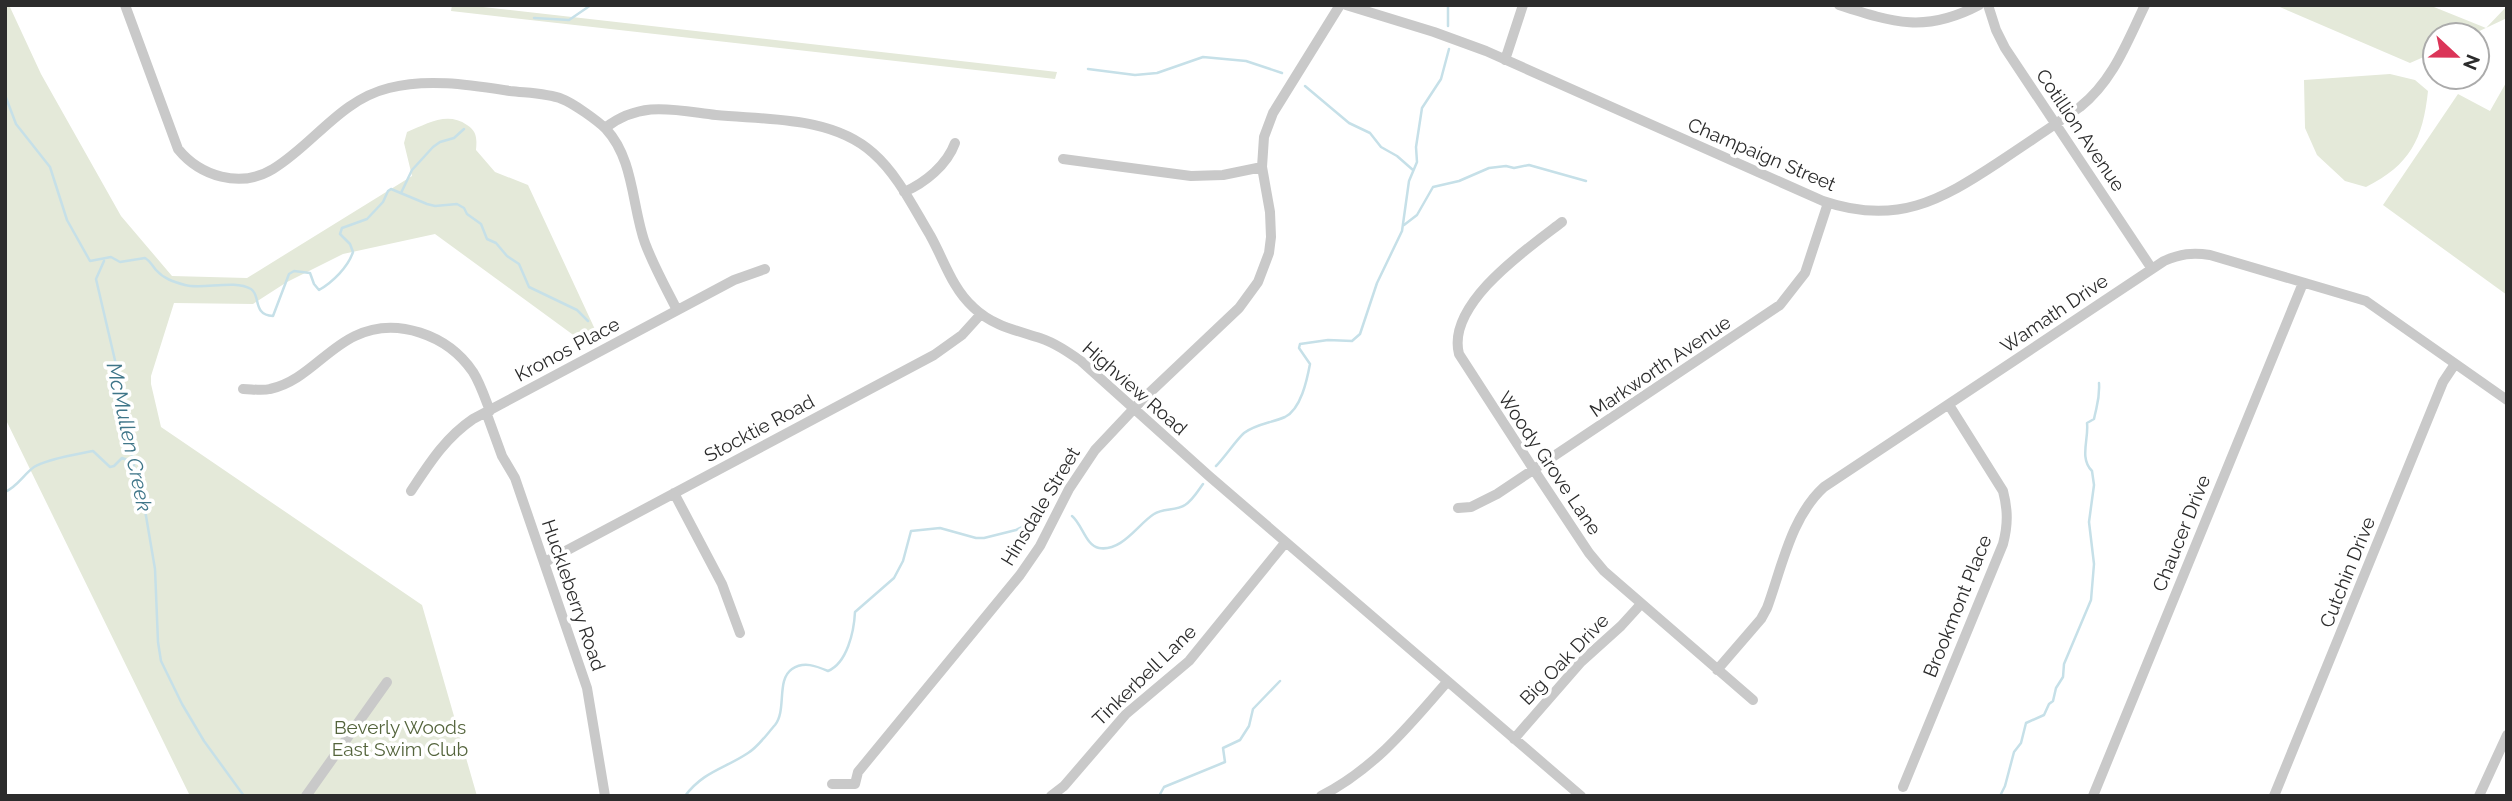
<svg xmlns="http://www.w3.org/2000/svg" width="2512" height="801" font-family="Raleway,sans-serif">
<rect width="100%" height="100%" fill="#fff"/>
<path fill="#e4e9d9" d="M5 5H9L41 74 121 216 172 276 247 278 412 176 404 143 407 132C427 124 447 111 467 125 477 131 477 139 476 150L495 172 528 185 599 338 587 345 435 234 343 254 287 282 253 304 174 303 151 376V384L161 427 422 605 477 796H190L5 418Z
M452 5H465L1057 72 1055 79 451 11Z
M2275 5H2429L2486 28 2507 6V18L2471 35H2435V52L2410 63Z
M2390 74 2415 80 2428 91C2423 139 2410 165 2366 187L2345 181 2317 155 2305 128 2304 80Z
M2507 81V295L2383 205 2458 94 2490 111Z"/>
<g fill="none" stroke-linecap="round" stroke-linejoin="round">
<path stroke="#c6e0e8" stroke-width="2.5" d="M1448 5V26
M534 18 569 20 591 5
M1088 69 1135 75 1157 73 1203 57 1246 61 1282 73
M1305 86 1349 123 1370 133 1381 147 1397 156 1413 170
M5 95 16 124 50 167 67 220 90 261 111 257 120 262 145 258C150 261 152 265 156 270 164 279 174 282 185 285 203 290 234 279 251 289 261 295 252 315 273 316L289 274 294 271 310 273 314 284 319 290C333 282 348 267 353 252L350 244 340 234 342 228 367 219 383 202 388 191 391 189 427 204 435 206 457 204 464 208 467 214 481 224 487 239 496 243 507 256 519 264 529 287 577 310 588 321
M401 193 412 170 433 147 440 142 454 138 464 129
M1404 225 1417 215 1433 187 1459 181 1489 168 1506 166 1514 168 1529 165 1586 181
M104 261 96 279 121 386 133 462 145 510 155 569 158 642 161 661 182 704 204 741 244 796
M1216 466C1224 458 1237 439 1244 433 1256 424 1271 423 1285 417 1301 409 1307 380 1310 364L1299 348 1300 344 1328 340 1352 341 1360 334 1377 283 1402 231 1409 181 1417 162 1416 147 1422 108 1441 79 1449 49
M5 492C18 486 23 475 34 467 46 459 78 454 93 451L110 467 114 466 122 458 133 462
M1072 516C1082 524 1086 546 1099 548 1122 552 1138 524 1154 514 1163 508 1176 511 1185 505 1192 501 1198 491 1203 484
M685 796C704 771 724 769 748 753 758 747 767 734 775 725 787 710 776 680 792 669 804 661 816 666 828 671 847 663 854 632 855 612L894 578 903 561 911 531 940 528 976 538H984L1016 530 1037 520
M1159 796 1164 787 1225 762 1223 748 1240 740 1249 726 1253 709 1280 681
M2000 796 2005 786 2014 752 2021 743 2026 723 2044 715 2049 704 2053 701 2056 688 2063 677 2064 664 2091 600 2094 564 2089 522 2094 485 2092 471C2079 458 2089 439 2087 423L2094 419C2097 404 2100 399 2099 383"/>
<path stroke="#c9c9c9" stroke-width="10" d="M125 5 178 149C200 176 240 189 273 169 314 144 340 100 389 88 428 78 470 85 510 91 526 93 547 93 562 99 573 103 598 121 606 129 634 159 632 207 645 243 654 267 666 288 677 310
M1346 5 1434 32 1486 51 1823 201C1896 226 1940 201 1999 162 2026 144 2053 126 2080 107 2113 81 2127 42 2145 5
M1839 5C1894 23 1926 33 1979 5
M1988 5 1996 30 2005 48 2152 269
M1505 60 1523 5
M605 128C641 100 674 110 716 115 767 120 832 116 873 153 898 175 913 207 930 235 944 260 952 288 973 307 993 326 1015 330 1040 338 1055 343 1068 352 1081 361L1209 476 1581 796
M1063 159 1191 176 1223 175 1262 167
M904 192C925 183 947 165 955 143
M1562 222C1528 248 1446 304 1459 354L1534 470 1589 553 1604 571 1753 700
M243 389C251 389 262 391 270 389 304 382 325 350 355 336 396 316 448 335 473 372 480 383 485 398 490 411
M486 412 502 456 515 478 587 688 605 796
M411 491C429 464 445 438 473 419L734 280 765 269
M674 493 722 584 740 633
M1458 508 1471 507 1497 494 1780 305 1805 273 1828 203
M545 562 934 355 962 335 981 314
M1717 670 1761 619 1767 608C1782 567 1791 517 1824 487L2164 261C2180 254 2192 252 2210 255L2366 301 2507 400
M1514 739 1581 662 1621 626 1641 604
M832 784H855
M855 784 858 772 1020 575 1040 546 1069 489 1095 450 1144 398 1239 308 1258 282 1269 253 1271 237 1270 212 1262 167 1264 137 1273 113 1340 5
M1903 787 2003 544C2008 525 2008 510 2003 491L1949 405
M306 796 387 682
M1051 796 1064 786 1126 714 1189 661 1285 543
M1321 796C1374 769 1409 726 1447 682
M2093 796 2303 283
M2274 796 2443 382 2455 364
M2479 796 2507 735"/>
</g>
<g text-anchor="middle" stroke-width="7" stroke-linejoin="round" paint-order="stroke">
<g font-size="19" fill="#2c2c2c" stroke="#fff">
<text transform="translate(2081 130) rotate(56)" y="7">Cotillion Avenue</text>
<text transform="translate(1762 154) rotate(23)" y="7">Champaign Street</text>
<text transform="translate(2054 313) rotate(-34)" y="7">Wamath Drive</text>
<text transform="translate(567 349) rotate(-28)" y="7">Kronos Place</text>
<text transform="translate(1660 366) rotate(-34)" y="7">Markworth Avenue</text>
<text transform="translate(1135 388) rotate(41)" y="7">Highview Road</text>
<text transform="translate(759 428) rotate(-28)" y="7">Stocktie Road</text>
<text transform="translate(1550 463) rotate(56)" y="7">Woody Grove Lane</text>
<text transform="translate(1040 506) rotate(-59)" y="7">Hinsdale Street</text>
<text transform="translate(2181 533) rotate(-68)" y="7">Chaucer Drive</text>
<text transform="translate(2347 572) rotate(-68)" y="7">Cutchin Drive</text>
<text transform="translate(574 595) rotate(71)" y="7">Huckleberry Road</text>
<text transform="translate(1957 606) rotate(-68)" y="7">Brookmont Place</text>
<text transform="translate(1564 659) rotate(-46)" y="7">Big Oak Drive</text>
<text transform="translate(1144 675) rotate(-44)" y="7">Tinkerbell Lane</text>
</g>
<g font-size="19" fill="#54643c" stroke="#fff">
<text x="400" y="734">Beverly Woods<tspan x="400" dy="22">East Swim Club</tspan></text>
</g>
<g font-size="21" font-style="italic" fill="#3f7689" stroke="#fff">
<text transform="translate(129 437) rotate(78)" y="7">McMullen Creek</text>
</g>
</g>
<rect width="2512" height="801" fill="none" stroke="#2c2c2c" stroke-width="14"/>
<g transform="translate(2456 56) rotate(112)"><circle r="33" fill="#ffffff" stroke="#ababab" stroke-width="2"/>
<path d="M0-5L12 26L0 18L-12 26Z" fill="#db3558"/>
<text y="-10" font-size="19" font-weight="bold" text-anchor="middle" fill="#2c2c2c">N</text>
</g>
</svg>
